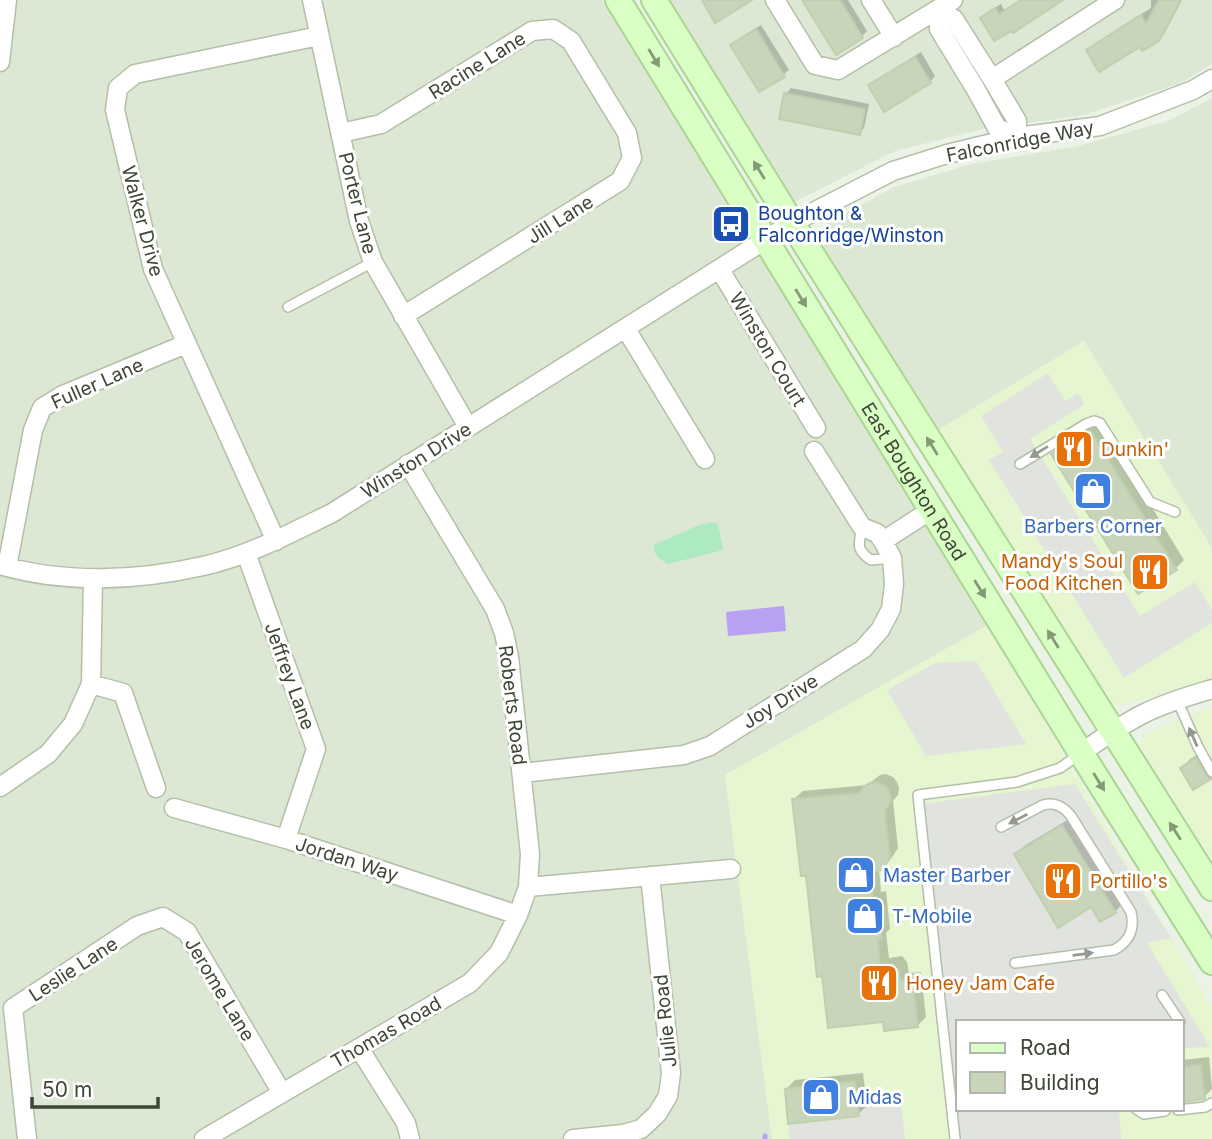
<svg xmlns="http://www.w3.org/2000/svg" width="1212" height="1139" font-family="Inter,sans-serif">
<rect width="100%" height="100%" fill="#ebf3e6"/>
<path fill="#dce8d4" d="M0 0H602L988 625 725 775 772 1139H0Z
M670 0H1212V64L1179 84 1080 116 983 129 895 151 794 202Z
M1212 98V548L1084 341 935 432 823 254 827 224 894 187 972 164 1078 146 1168 121Z"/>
<path fill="#e5f6d0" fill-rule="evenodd" d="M1084 341 1212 548V680L1118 706 1102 702 935 432Z
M988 625 1212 1008V1139H772L725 775ZM958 1022H1182V1109H958Z
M1212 706V860L1141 747 1142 739 1152 731Z"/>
<path fill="#ade9c1" d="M713 522 718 524 723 550 668 564C660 559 653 556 654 545L699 525Z"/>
<path fill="#e1e4de" d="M1048 373 1065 401 1078 393 1085 404 1030 439 1140 616 1195 582 1212 610V623L1124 678 989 460 1003 452 981 416Z
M976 661 1026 744 926 756 887 690 935 663Z
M1075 784 1171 938 1147 943 1210 1047 1182 1048V1022H958V1109H1119L1121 1139H954L920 804Z
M901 1102 905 1139H790L788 1124 858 1106Z"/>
<path fill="#b8a0f2" d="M784 606 786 631 728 636 726 612Z"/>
<path fill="#0003" d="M804 0H848L867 31 862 36 836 52Z
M1021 0H1060L982 18 987 13 1001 4 1004 10Z
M1151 0H1182L1164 34 1158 40 1140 45 1088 50 1094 44 1151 8Z
M761 25 789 70 783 75 733 45 738 40Z
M921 52 935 76 930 82 871 85 876 80Z
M791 88 869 104 864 128 859 133 786 94Z
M1100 422 1184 560 1176 568 1053 454 1061 445Z
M1205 750 1212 763V776L1194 788 1182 768 1190 759Z
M886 774 893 777 897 782 899 788 898 795 893 801 898 848 891 859 881 868 879 869 881 892 886 891 890 929 886 933 889 958 902 956 907 962 909 973 921 972 926 1017 917 1026 807 874 794 799 803 791 867 785 880 775Z
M1071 818 1123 903 1115 912 1092 905 1016 855 1024 846Z
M1209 1057 1212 1089 1204 1097 1182 1101V1060Z
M863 1073 867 1106 858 1114 786 1089 795 1080Z"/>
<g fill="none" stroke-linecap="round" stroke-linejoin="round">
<path stroke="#b8a0f2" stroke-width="5" d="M765 1136V1139"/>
</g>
<path fill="#c8d5bb" stroke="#bfd0ae" stroke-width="2" d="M702 0H752L715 23Z
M802 0H840L863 38 836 55Z
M1021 0H1063L1013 33 1012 31 994 41 980 18 995 8 999 14Z
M1159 0H1181L1159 41 1142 51 1140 47 1099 72 1086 50 1141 15 1146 24Z
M756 29 785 77 759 92 730 45Z
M915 57 931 83 884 112 868 85Z
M784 93 865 109 860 135 779 119Z
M1090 430 1177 570 1138 594 1051 454Z
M1196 758 1206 775 1211 779 1193 790 1180 768Z
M877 782 884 785 889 791 891 798 889 805 885 811 890 858 882 870 870 872 873 900 878 899 882 939 878 940 880 965 892 964 899 971 901 981 913 980 918 1027 884 1031 883 1022 828 1028 822 976 817 977 806 876H801L792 799 859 793 863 787 870 783Z
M1062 825 1116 913 1100 922 1091 907 1058 928 1014 854Z
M1201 1065 1205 1099 1182 1102V1067Z
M855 1081 859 1116 788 1124 785 1089Z"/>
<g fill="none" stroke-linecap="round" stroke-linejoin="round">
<g stroke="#b3bfa8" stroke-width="12">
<path id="service" d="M288 307 373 262
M1020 464 1086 424 1094 421 1100 423 1150 502 1175 512
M862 527C859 544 855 549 871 560L892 558
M1177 700 1198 747 1212 772
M1001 827 1043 805C1055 802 1063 806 1071 816L1131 912C1135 929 1130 941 1114 950L1015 963
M1162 995 1180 1022
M1136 1109 1144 1114 1165 1111
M1178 1110 1205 1107 1212 1103
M955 1139 918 795 1017 782 1060 768 1080 754"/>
</g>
<g stroke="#b3bfa8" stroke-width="21">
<path id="minor" d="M312 0 359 221 373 262 468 427
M775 0 815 65 838 70 953 0
M871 0 894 37
M938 10 954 19 992 79 1017 121V137L997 128 975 88 939 29Z
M0 62 7 0
M992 79 1115 0
M341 133 381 124 532 31 553 29 571 41 627 133 632 158 620 181 403 316
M720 270 816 428
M626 329 705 459
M814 451 862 527 877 533 883 541
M276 541 153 269 115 110 118 88 135 74 319 36
M246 553 316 749 286 839
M0 565C65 584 137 581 203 566 248 556 291 533 332 513L792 223 893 171 947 154 1017 137 1100 126 1193 90 1212 79
M7 567 33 430 42 408 63 395 186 344
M91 684 123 693 156 788
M1081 753C1101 739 1121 725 1143 714 1164 703 1189 696 1212 689
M522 773 684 755 710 746 863 649 880 630 891 609 894 584 892 558 883 541 931 510
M0 787 48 754 73 724 91 684 93 579
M174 808 286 839 518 915
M528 887 731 869
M359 1048 406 1123 410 1139
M27 1139 13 1008 137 926 163 917 187 932 282 1093
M204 1139 470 983 499 953 518 915 528 887 530 854 509 657 504 633 495 609 408 464
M573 1139 623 1134 641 1129 657 1114 668 1096 671 1073 650 876"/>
</g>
<g stroke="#acd594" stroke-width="28">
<g id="secondary">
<path id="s1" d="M618 0 1081 753 1212 962"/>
<path d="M654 0 792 223 1212 888"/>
</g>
</g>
<use href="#service" stroke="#fff" stroke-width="9"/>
<use href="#minor" stroke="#fff" stroke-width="18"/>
<use href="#secondary" stroke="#d9ffc4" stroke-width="24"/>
</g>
<defs><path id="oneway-solid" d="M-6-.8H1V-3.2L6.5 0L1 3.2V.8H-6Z" transform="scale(1.75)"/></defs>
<g fill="#849975">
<use href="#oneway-solid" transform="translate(654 58) rotate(59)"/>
<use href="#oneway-solid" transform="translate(759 170) rotate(-122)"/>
<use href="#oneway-solid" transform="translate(801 298) rotate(58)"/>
<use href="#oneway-solid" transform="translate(932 446) rotate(-122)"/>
<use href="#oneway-solid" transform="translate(980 589) rotate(58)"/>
<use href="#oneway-solid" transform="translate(1053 639) rotate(-122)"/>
<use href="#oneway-solid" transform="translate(1099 782) rotate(58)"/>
<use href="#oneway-solid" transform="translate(1175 831) rotate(-123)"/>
</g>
<g fill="#959990">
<use href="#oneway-solid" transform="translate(1039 452) rotate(148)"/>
<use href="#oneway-solid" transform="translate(1193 737) rotate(-114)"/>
<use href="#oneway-solid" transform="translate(1018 819) rotate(153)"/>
<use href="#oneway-solid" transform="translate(1083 954) rotate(-7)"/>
</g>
<defs>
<g id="bus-square" transform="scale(2.0125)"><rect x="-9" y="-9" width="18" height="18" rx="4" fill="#1a4fb4" stroke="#fff"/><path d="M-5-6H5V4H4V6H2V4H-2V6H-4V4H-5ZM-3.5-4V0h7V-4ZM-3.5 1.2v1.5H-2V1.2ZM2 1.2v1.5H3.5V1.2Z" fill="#fff"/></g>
<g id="restaurant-square" transform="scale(2.0125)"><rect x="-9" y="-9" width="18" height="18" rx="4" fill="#e8710a" stroke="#fff"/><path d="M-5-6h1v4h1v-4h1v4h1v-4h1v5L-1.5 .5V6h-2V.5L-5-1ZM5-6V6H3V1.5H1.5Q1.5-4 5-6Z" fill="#fff"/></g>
<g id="shop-square" transform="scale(2.0125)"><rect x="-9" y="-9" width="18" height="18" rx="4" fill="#3f7fe0" stroke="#fff"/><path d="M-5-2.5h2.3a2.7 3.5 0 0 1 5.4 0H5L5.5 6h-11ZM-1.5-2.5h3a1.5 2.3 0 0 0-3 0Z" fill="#fff"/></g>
</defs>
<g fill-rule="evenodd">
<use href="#bus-square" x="731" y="224"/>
<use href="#restaurant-square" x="1074" y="449"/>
<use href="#shop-square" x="1093" y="491"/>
<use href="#restaurant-square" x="1150" y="572"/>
<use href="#shop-square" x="856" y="875"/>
<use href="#restaurant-square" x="1063" y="881"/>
<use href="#shop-square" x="865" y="916"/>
<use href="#restaurant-square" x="879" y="983"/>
<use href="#shop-square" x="821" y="1097"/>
</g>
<g text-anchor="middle" stroke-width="6" stroke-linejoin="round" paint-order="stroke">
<g font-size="19" fill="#3e4635" stroke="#fff">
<text transform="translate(477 65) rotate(-32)" y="7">Racine Lane</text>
<text transform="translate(1020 141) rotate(-11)" y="7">Falconridge Way</text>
<text transform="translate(358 203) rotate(76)" y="7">Porter Lane</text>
<text transform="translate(560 219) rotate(-32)" y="7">Jill Lane</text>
<text transform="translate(143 221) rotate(75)" y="7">Walker Drive</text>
<text transform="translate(768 349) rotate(59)" y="7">Winston Court</text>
<text transform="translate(97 383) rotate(-24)" y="7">Fuller Lane</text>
<text transform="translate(416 460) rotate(-32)" y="7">Winston Drive</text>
<text dy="7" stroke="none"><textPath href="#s1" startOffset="565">East Boughton Road</textPath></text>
<text transform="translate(290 676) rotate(70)" y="7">Jeffrey Lane</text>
<text transform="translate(780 701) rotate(-32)" y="7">Joy Drive</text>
<text transform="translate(513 705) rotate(83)" y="7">Roberts Road</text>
<text transform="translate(347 859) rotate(18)" y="7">Jordan Way</text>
<text transform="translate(73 969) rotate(-33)" y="7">Leslie Lane</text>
<text transform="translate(220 989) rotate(59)" y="7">Jerome Lane</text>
<text transform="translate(665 1021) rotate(-96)" y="7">Julie Road</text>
<text transform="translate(386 1032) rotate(-30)" y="7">Thomas Road</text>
</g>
<g font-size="19" fill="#164399" stroke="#fff" text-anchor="start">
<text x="758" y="220">Boughton &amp;<tspan x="758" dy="22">Falconridge/Winston</tspan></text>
</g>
<g font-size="19" fill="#c56008" stroke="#fff" text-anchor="start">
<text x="1101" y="456">Dunkin'</text>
<text x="1123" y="568" text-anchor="end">Mandy's Soul<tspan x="1123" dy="22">Food Kitchen</tspan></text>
<text x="1090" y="888">Portillo's</text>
<text x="906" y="990">Honey Jam Cafe</text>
</g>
<g font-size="19" fill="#366cbe" stroke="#fff" text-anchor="start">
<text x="1093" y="533" text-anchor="middle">Barbers Corner</text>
<text x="883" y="882">Master Barber</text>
<text x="892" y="923">T-Mobile</text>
<text x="848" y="1104">Midas</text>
</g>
</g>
<rect x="956" y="1020" width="228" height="91" fill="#ffffff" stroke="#b2b5ae" stroke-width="2"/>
<rect x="970" y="1043" width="35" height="10" fill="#d9ffc4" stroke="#b2b5ae" stroke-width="2"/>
<text x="1020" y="1055" font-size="21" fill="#3e4635">Road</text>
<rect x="970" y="1072" width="35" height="21" fill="#c8d5bb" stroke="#b2b5ae" stroke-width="2"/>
<text x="1020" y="1090" font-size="21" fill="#3e4635">Building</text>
<path d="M32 1097v10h126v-10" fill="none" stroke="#3e4635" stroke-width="3.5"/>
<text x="42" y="1097" font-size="21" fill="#3e4635" stroke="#ffffff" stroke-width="5" paint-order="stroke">50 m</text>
</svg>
